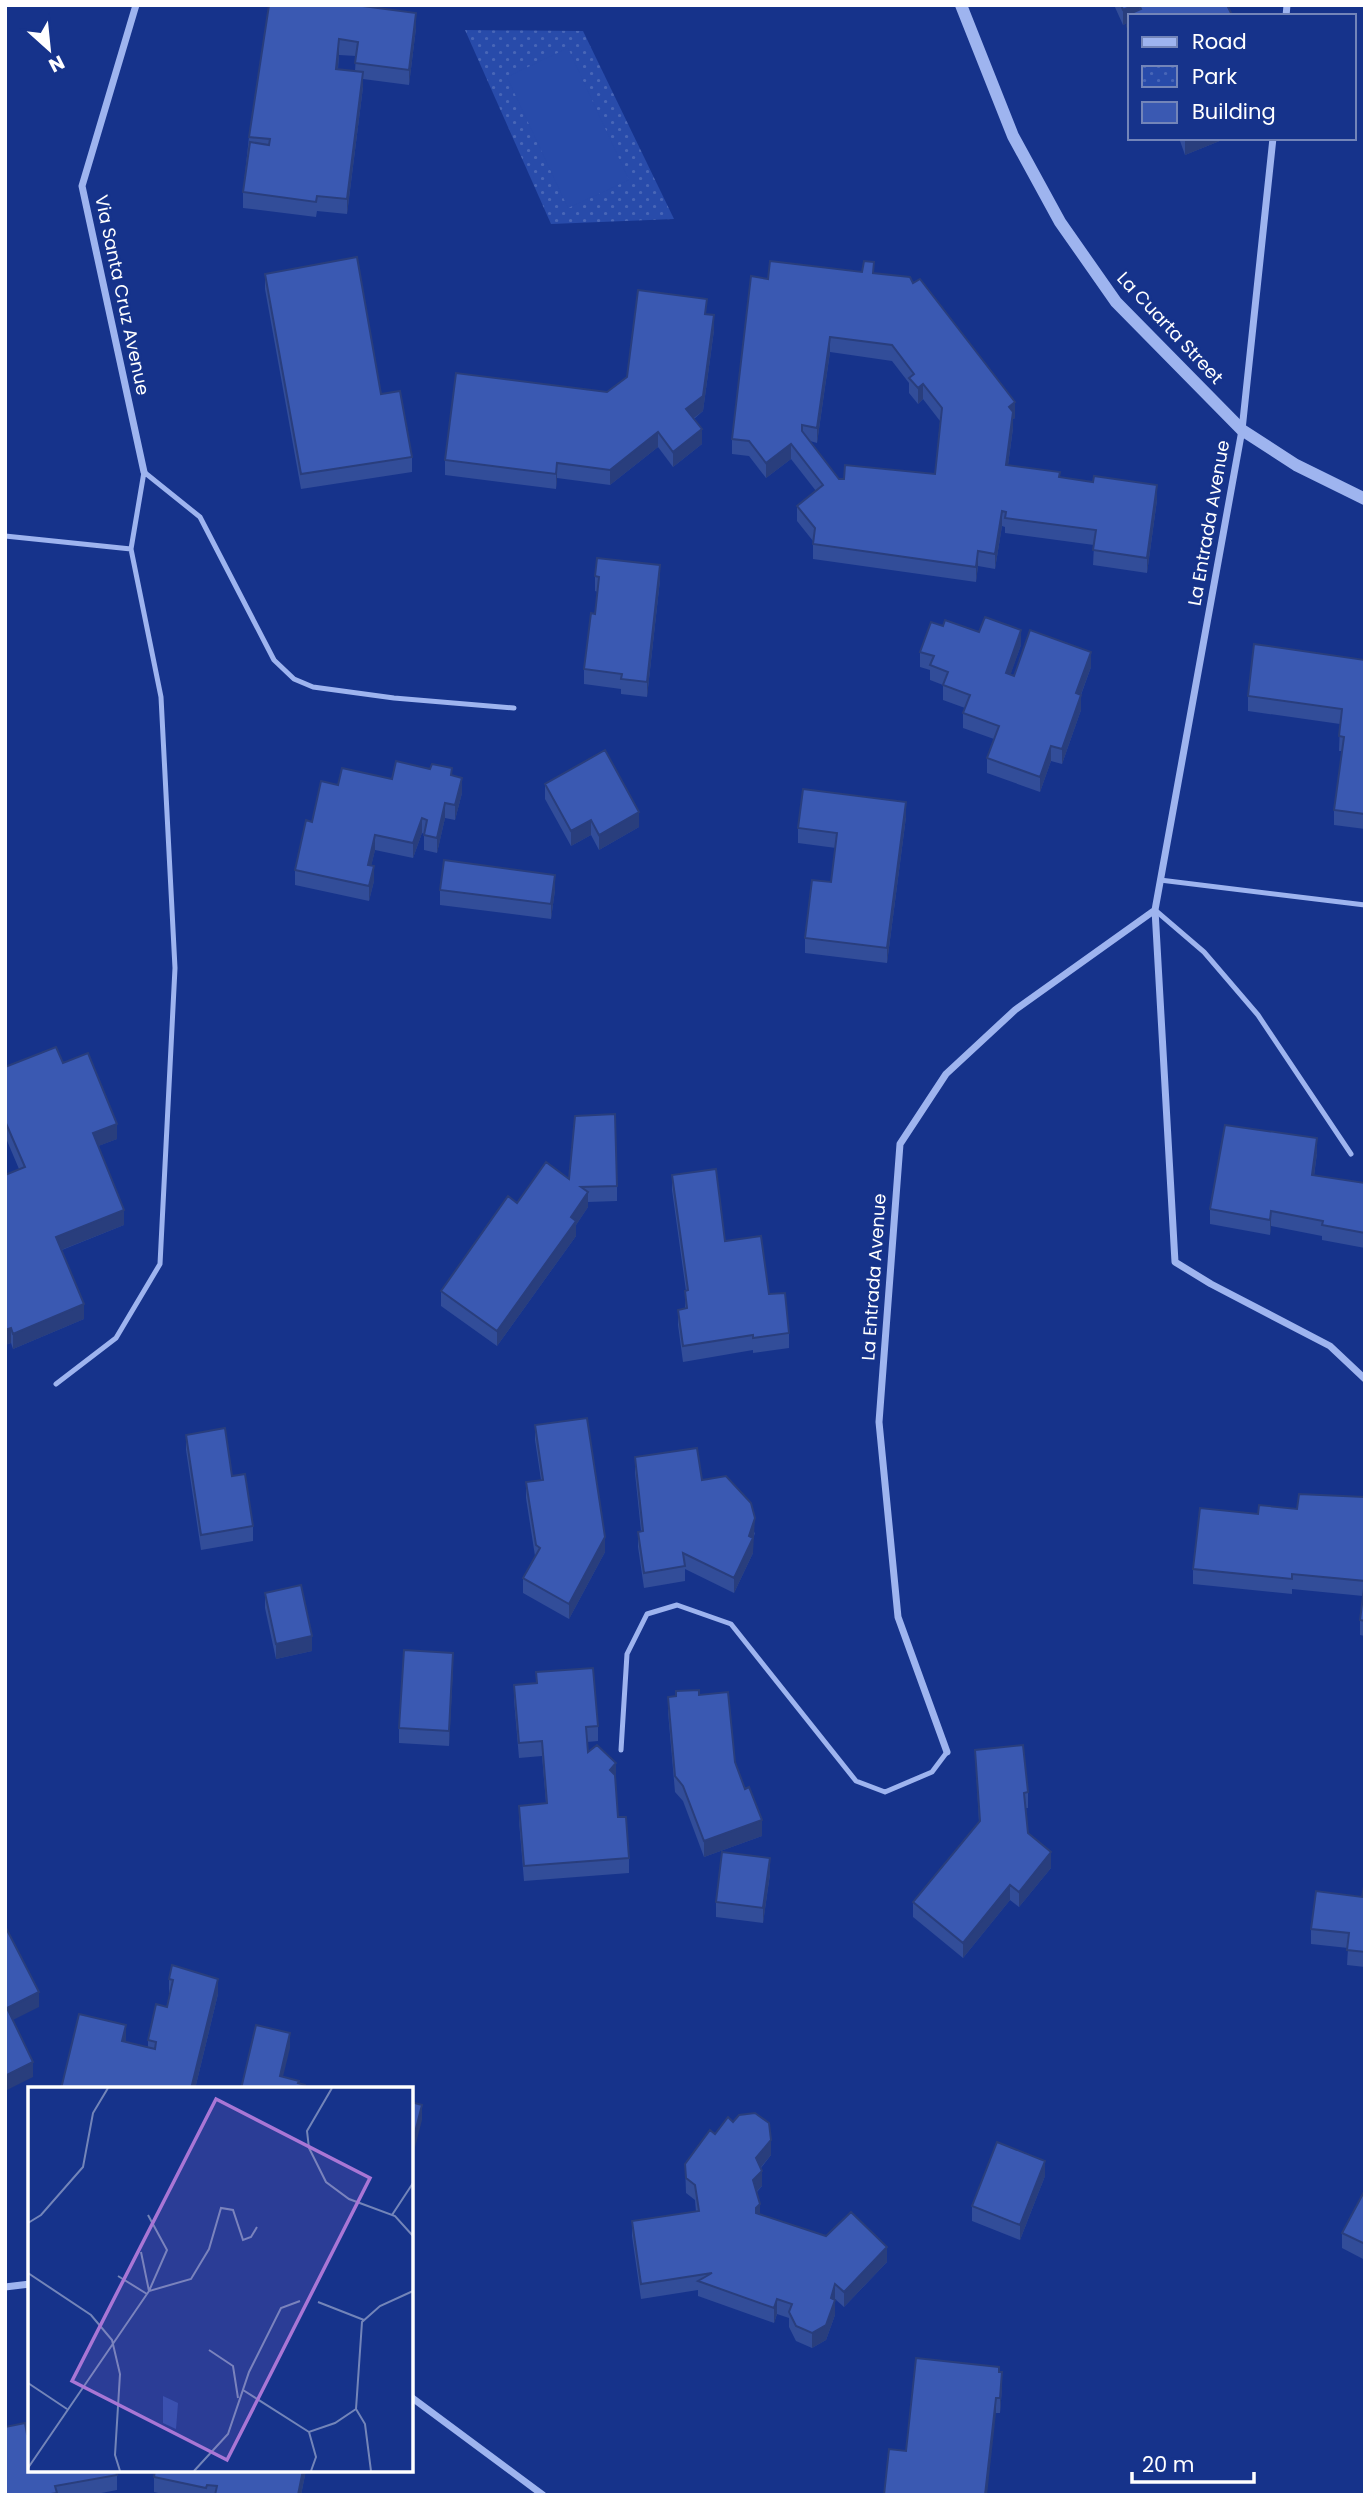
<svg xmlns="http://www.w3.org/2000/svg" width="1370" height="2500" font-family="Poppins,sans-serif">
<defs>
<pattern id="park-dots" width="8" height="8" patternUnits="userSpaceOnUse" patternTransform="scale(1.75)"><rect width="8" height="8" fill="#284baa"/><path d="M2 2h.1M6 6h.1" fill="none" stroke="#4866b7" stroke-width="1.8" stroke-linecap="round"/></pattern>
</defs>
<rect width="100%" height="100%" fill="#16338b"/>
<path fill="url(#park-dots)" d="M465 30 583 31 674 219 551 224Z"/>
<path fill="#284baa" d="M568 48 629 180 568 208 507 77Z"/>
<g fill="none" stroke-linecap="round" stroke-linejoin="round">
<path stroke="#9eb4ef" stroke-width="5" d="M5 536 131 549
M1160 880 1365 905
M1155 910 1204 952 1258 1015 1351 1154
M56 1384 116 1338 160 1264 175 968 161 697 131 549 144 472 200 517 274 660 294 679 313 687 394 698 514 708
M621 1750 627 1654 647 1614 677 1605 731 1624 856 1781 885 1792 932 1772 947 1752"/>
<path stroke="#9eb4ef" stroke-width="7" d="M136 5 82 186 144 472
M1286 16 1287 5
M1155 910 1175 1262 1211 1284 1330 1346 1365 1379
M947 1752 898 1617 879 1422 900 1144 946 1074 1015 1010 1155 910 1242 430 1273 138
M5 2287 30 2284
M411 2397 543 2495"/>
<path stroke="#9eb4ef" stroke-width="12" d="M961 5 1013 136 1060 222 1116 302 1242 430 1296 465 1365 499"/>
</g>
<path fill="#324d99" fill-rule="evenodd" d="M269 5 416 28 409 85 363 79V87L347 214 317 211 316 217 243 208V192L249 137ZM339 55 356 56 355 71 338 69Z
M1114 5H1227L1231 16H1130V49L1127 41V23L1123 25Z
M1179 138H1227L1185 155Z
M874 273 913 283 1015 418 1013 419V428L1008 465 1157 500 1147 573 1093 565 1094 545 1005 533V527L1002 526 995 569 978 566 976 582 813 559V541L797 521V506L816 491 791 459 766 478 749 456 732 454V439L768 279ZM830 352 892 361 909 383V393L918 404 923 399 940 421 935 474 839 479 810 441 817 443Z
M265 274 412 457V472L301 489 265 289Z
M707 314 714 330 703 411 694 419 702 444 673 467 658 447 610 485 557 478 556 489 445 475V460L607 392Z
M595 576 660 580 647 697 621 694V689L584 684V669L595 614 598 592 595 591Z
M943 626 979 632 1021 645 1010 675 1014 676 1091 667 1081 695V710L1062 764 1051 761 1040 792 987 773V758L994 739 963 728V713L965 708 943 700V685L930 680V670L920 667V652Z
M1365 660V829L1334 825V810L1342 751H1339L1340 724 1248 711V696Z
M452 775 462 793 455 820 445 818 437 853 424 850V834L422 833 413 858 375 850 371 866 374 881 369 901 295 885V870L312 822 338 785 392 779Z
M545 784 639 827 599 850 591 835 571 846 545 799Z
M906 817 887 963 805 953V938L831 882 836 848 798 843V828Z
M440 890H555L551 919 440 905Z
M63 1063 117 1139 98 1146 124 1225 62 1250 84 1319 13 1349 11 1343 5 1345V1175L19 1169 5 1136V1067Z
M1317 1153 1314 1176 1365 1183V1248L1322 1240V1236L1271 1226 1270 1235 1210 1224V1209Z
M672 1175 769 1294 789 1333V1348L753 1353V1350L683 1362 678 1325V1310L685 1308 686 1291 672 1190Z
M569 1179 617 1186V1201L588 1202V1207L576 1225V1236L497 1346 441 1306V1291L517 1203Z
M535 1425 605 1552 569 1619 523 1593V1578L535 1556 526 1498V1482L541 1480 535 1440Z
M186 1435 232 1476 253 1526V1541L201 1550 186 1450Z
M635 1457 702 1480 755 1533 753 1539V1553L734 1593 685 1569V1581L644 1588 638 1547V1532L641 1531 635 1473Z
M1365 1497V1636L1360 1635V1620L1363 1596 1292 1589V1594L1193 1584V1569L1258 1514 1297 1509Z
M265 1593 312 1651 276 1659 265 1608Z
M453 1668 449 1746 399 1743V1728Z
M536 1672 598 1726V1741L587 1742 588 1752 616 1778 615 1779 618 1817 629 1858V1873L524 1881 519 1821V1806L546 1803 542 1756 519 1758 514 1700V1685L536 1683Z
M676 1691 699 1695 735 1762 762 1836 704 1857 683 1801 675 1792 668 1712V1697L676 1696Z
M975 1750 1028 1792V1808H1026L1028 1833 1051 1868 1019 1907 1010 1900 963 1958 913 1917V1902L979 1822Z
M770 1874 763 1923 716 1917V1902Z
M1365 1881V1967L1347 1965 1348 1948 1311 1944V1929L1362 1897Z
M169 1979 218 1994 195 2089 125 2042 148 2047V2040L167 2007 170 1995 169 1994Z
M715 2134 771 2155 761 2168 762 2186 757 2192 760 2214 887 2262 844 2307 835 2299V2315L826 2340 812 2348 796 2341 789 2327V2318L777 2314 774 2323 698 2296V2290L641 2299 632 2236V2221L696 2212 695 2200 686 2193 685 2164Z
M1045 2176 1020 2240 972 2221V2206Z
M1365 2190V2260L1342 2248V2233Z
M999 2372 1002 2388 1000 2413H996L906 2451Z
M27 2434 117 2475V2490L91 2495H5Z
M155 2470H306L301 2495H167L154 2492V2477Z"/>
<path fill="#293e7d" d="M1134 5H1139V16L1130 22 1123 25V10Z
M416 13V28L409 85V70Z
M339 39V55L336 84V69Z
M363 72V87L347 214V199Z
M1189 138H1227L1185 155V140Z
M714 315V330L703 411 686 424V409Z
M830 337V352L817 443V428Z
M923 384V399L918 404V388Z
M1015 402V418L1013 419V428L1006 480 1009 407Z
M702 429V444L673 467V452Z
M658 432V447L610 485V470Z
M791 444V459L766 478V463Z
M557 463V478L556 489V474Z
M1157 485V500L1147 573V558Z
M1002 511V526L995 569V554Z
M978 551V566L976 582V567Z
M660 565V580L647 697V682Z
M1021 630V645L1006 688V673Z
M1091 652V667L1076 708V693Z
M1081 695V710L1062 764V749Z
M1051 746V761L1040 792V777Z
M462 778V793L455 820V805Z
M906 802V817L887 963V948Z
M445 803V818L437 853V838Z
M639 812V827L599 850V835Z
M422 818V833L413 858V843Z
M591 820V835L571 846V831Z
M375 835V850L368 880V865Z
M374 866V881L369 901V886Z
M555 875V890L551 919V904Z
M117 1124V1139L93 1148V1133Z
M1317 1138V1153L1312 1190V1175Z
M588 1192V1207L576 1225V1236L497 1346V1331L571 1217Z
M124 1210V1225L56 1252V1237Z
M1271 1211V1226L1270 1235V1220Z
M84 1304V1319L13 1349V1334Z
M11 1328V1343L5 1345V1330Z
M755 1518 753 1553 734 1593V1578Z
M605 1537V1552L569 1619V1604Z
M312 1636V1651L276 1659V1644Z
M453 1653V1668L449 1746V1731Z
M616 1763V1778L610 1785V1770Z
M762 1820V1836L704 1857V1841Z
M1051 1852V1868L1019 1907V1892Z
M770 1858V1874L763 1923V1908Z
M1010 1885V1900L963 1958V1943Z
M218 1979V1994L195 2089H191Z
M39 1992V2007L7 2023V2008Z
M126 2025V2041L122 2056V2041Z
M290 2033V2048L280 2089V2076Z
M33 2062V2077L5 2091V2076Z
M422 2105V2120L412 2159V2144Z
M771 2140V2155L756 2173V2158Z
M1045 2161V2176L1020 2240V2225Z
M762 2171V2186L753 2195V2180Z
M760 2204V2219L756 2223V2208Z
M887 2247V2262L844 2307V2292Z
M835 2284V2315L826 2340 812 2348V2333L831 2298Z
M777 2299V2314L774 2323V2308Z
M1002 2372V2388L1000 2413V2398Z
M996 2398V2413L987 2495H985Z
M303 2470H306L301 2495H298Z"/>
<path fill="#3a59b2" stroke="#293e7d" stroke-width="2" fill-rule="evenodd" d="M269 5H355L416 13 409 70 355 63 358 42 339 39 336 69 363 72 347 199 317 196 316 202 243 192 250 142 269 145 270 139 249 137Z
M1121 5H1134L1123 10Z
M1139 5H1227L1231 13 1229 16H1130V34L1127 26 1129 14 1141 9Z
M357 257 381 394 400 391 412 457 301 474 265 274Z
M770 261 862 272 864 261 874 262 873 273 910 277 913 283 920 279 1015 402 1009 407 1013 412 1006 465 1060 472 1059 477 1093 482 1094 476 1157 485 1147 558 1093 550 1096 530 1005 518 1006 512 1002 511 995 554 978 551 976 567 813 544 815 528 797 506 823 485 791 444 766 463 749 441 732 439 751 276 768 279ZM830 337 892 345 914 374 909 378 918 388 923 384 942 408 935 474 845 465 844 479H839L802 431V425L817 428Z
M638 290 707 299 705 314 714 315 703 396 686 409 702 429 673 452 658 432 610 470 557 463 556 474 445 460 456 373 607 392 627 377Z
M597 558 660 565 647 682 621 679 622 674 584 669 591 613 595 614 599 577 595 576Z
M985 617 1021 630 1006 673 1014 676 1030 630 1091 652 1076 693 1081 695 1062 749 1051 746 1040 777 987 758 999 726 963 713 970 695 943 685 948 672 930 665 934 656 920 652 931 622 943 626 945 620 979 632Z
M1254 644 1365 660V814L1334 810 1344 737 1339 736 1342 709 1248 696Z
M605 750 639 812 599 835 591 820 571 831 545 784Z
M396 761 430 769 432 764 452 768 451 775 462 778 455 805 445 803 437 838 424 835 427 820 422 818 413 843 375 835 368 865 374 866 369 886 295 870 306 820 312 822 321 781 338 785 342 768 392 779Z
M803 789 906 802 887 948 805 938 812 880 831 882 837 833 798 828Z
M444 860 555 875 551 904 440 890Z
M56 1047 63 1063 88 1053 117 1124 93 1133 124 1210 56 1237 84 1304 13 1334 11 1328 5 1330V1175L25 1167 5 1121V1067Z
M615 1114 617 1186 581 1187 588 1192 571 1217 576 1221 497 1331 441 1291 508 1196 517 1203 546 1162 569 1179 575 1116Z
M1225 1125 1317 1138 1312 1175 1365 1183V1233L1322 1225 1323 1221 1271 1211 1270 1220 1210 1209Z
M716 1169 725 1241 761 1236 769 1294 785 1293 789 1333 753 1338V1335L683 1346 678 1310 687 1308 685 1291 688 1290 672 1175Z
M587 1418 605 1537 569 1604 523 1578 540 1548 536 1545 526 1482 543 1480 535 1425Z
M225 1428 232 1476 245 1474 253 1526 201 1535 186 1435Z
M697 1448 702 1480 726 1476 751 1503 755 1518 749 1536 753 1538 734 1578 683 1553 685 1566 644 1573 638 1532 643 1531 635 1457Z
M1299 1494 1365 1497V1621L1360 1620 1365 1581 1292 1574V1579L1193 1569 1200 1508 1258 1514 1259 1505 1297 1509Z
M301 1585 312 1636 276 1644 265 1593Z
M404 1650 453 1653 449 1731 399 1728Z
M593 1668 598 1726 586 1727 588 1752 597 1745 616 1763 610 1770 615 1775 618 1817H626L629 1858 524 1866 519 1806 547 1803 542 1741 519 1743 514 1685 537 1683 536 1672Z
M699 1690V1695L728 1692 735 1762 745 1789 749 1787 762 1820 704 1841 683 1786 675 1776 668 1697 676 1696V1691Z
M1023 1745 1028 1792 1024 1793 1028 1833 1051 1852 1019 1892 1010 1885 963 1943 913 1902 980 1821 975 1750Z
M722 1852 770 1858 763 1908 716 1902Z
M1365 1881V1952L1347 1950 1349 1933 1311 1929 1316 1891 1362 1897Z
M5 1926 39 1992 7 2008 33 2062 5 2076Z
M172 1965 218 1979 191 2089H61L79 2014 126 2025 122 2041 155 2049 156 2042 148 2040 156 2004 167 2007 173 1980 169 1979Z
M256 2025 290 2033 280 2076 299 2081 298 2083 305 2085 304 2089H241Z
M411 2102 422 2105 412 2144H411Z
M755 2113 769 2123 771 2140 756 2158 762 2171 753 2180 760 2204 756 2208V2213L826 2236 851 2212 887 2247 844 2292 835 2284 831 2298 835 2300 826 2325 812 2333 796 2326 789 2312 792 2304 777 2299 774 2308 698 2281 712 2273 641 2284 632 2221 699 2211 695 2185 686 2178 685 2164 710 2130 715 2134 728 2117 733 2122 739 2115Z
M997 2142 1045 2161 1020 2225 972 2206Z
M1365 2190V2244L1342 2233Z
M916 2358 999 2367V2372H1002L1000 2398H996L985 2495H884L889 2449 906 2451Z
M25 2423 27 2434 30 2433V2470H116L117 2475 55 2486 57 2493 45 2495H5V2427Z
M155 2470H303L298 2495H215L217 2486 207 2485 206 2488 154 2477Z"/>
<g text-anchor="middle" stroke-width="5" stroke-linejoin="round" paint-order="stroke">
<g font-size="18" fill="#fff" stroke="#16338b">
<text transform="translate(122 295) rotate(78)" y="6">Via Santa Cruz Avenue</text>
<text transform="translate(1170 328) rotate(47)" y="6">La Cuarta Street</text>
<text transform="translate(1209 523) rotate(-80)" y="6">La Entrada Avenue</text>
<text transform="translate(874 1277) rotate(-86)" y="6">La Entrada Avenue</text>
</g>
</g>
<g transform="translate(28 2087)">
<rect width="385" height="385" fill="#16338b"/>
<path d="M135 309 150 316 148 342 135 336Z" fill="#284baa"/>
<path fill="none" stroke="#7385b9" stroke-width="2" d="M304 1 279 44 281 61 298 95 321 112 367 129 385 149M120 128 139 163 121 204M364 128 385 96M0 136 13 128 55 80 65 26 80 1M113 165 121 204M0 186 63 228 84 253 92 287 87 368 92 384M90 189 119 207M290 215 336 233M181 263 205 279 210 311M0 296 39 322M215 303 281 345 307 336 328 322M328 322 334 235 352 219 385 204M328 322 337 337 343 384M281 345 288 370 283 384M0 381 121 204 163 192 181 162 193 121 205 123 215 153 223 150 229 140M166 384 200 347 221 285 253 221 272 214"/>
<path fill="#a976d5" fill-opacity="0.15" stroke="#a976d5" stroke-width="3.5" d="M188 12 342 91 199 373 44 294Z"/>
<rect width="385" height="385" fill="none" stroke="#fff" stroke-width="3.5"/>
</g>
<rect width="1370" height="2500" fill="none" stroke="#ffffff" stroke-width="14"/>
<rect x="1128" y="14" width="228" height="126" fill="#16338b" stroke="#7385b9" stroke-width="2"/>
<rect x="1142" y="37" width="35" height="10" fill="#9eb4ef" stroke="#7385b9" stroke-width="2"/>
<text x="1192" y="49" font-size="21" fill="#ffffff">Road</text>
<rect x="1142" y="66" width="35" height="21" fill="url(#park-dots)" stroke="#7385b9" stroke-width="2"/>
<text x="1192" y="84" font-size="21" fill="#ffffff">Park</text>
<rect x="1142" y="102" width="35" height="21" fill="#3a59b2" stroke="#7385b9" stroke-width="2"/>
<text x="1192" y="119" font-size="21" fill="#ffffff">Building</text>
<g transform="translate(49 49) rotate(153)" stroke="#16338b" stroke-width="5" paint-order="stroke">
<path d="M0-5L12 26L0 18L-12 26Z" fill="#ffffff"/>
<text y="-10" font-size="19" font-weight="bold" text-anchor="middle" fill="#ffffff">N</text>
</g>
<path d="M1132 2472v10h122v-10" fill="none" stroke="#ffffff" stroke-width="3.5"/>
<text x="1142" y="2472" font-size="21" fill="#ffffff" stroke="#16338b" stroke-width="5" paint-order="stroke">20 m</text>
</svg>
